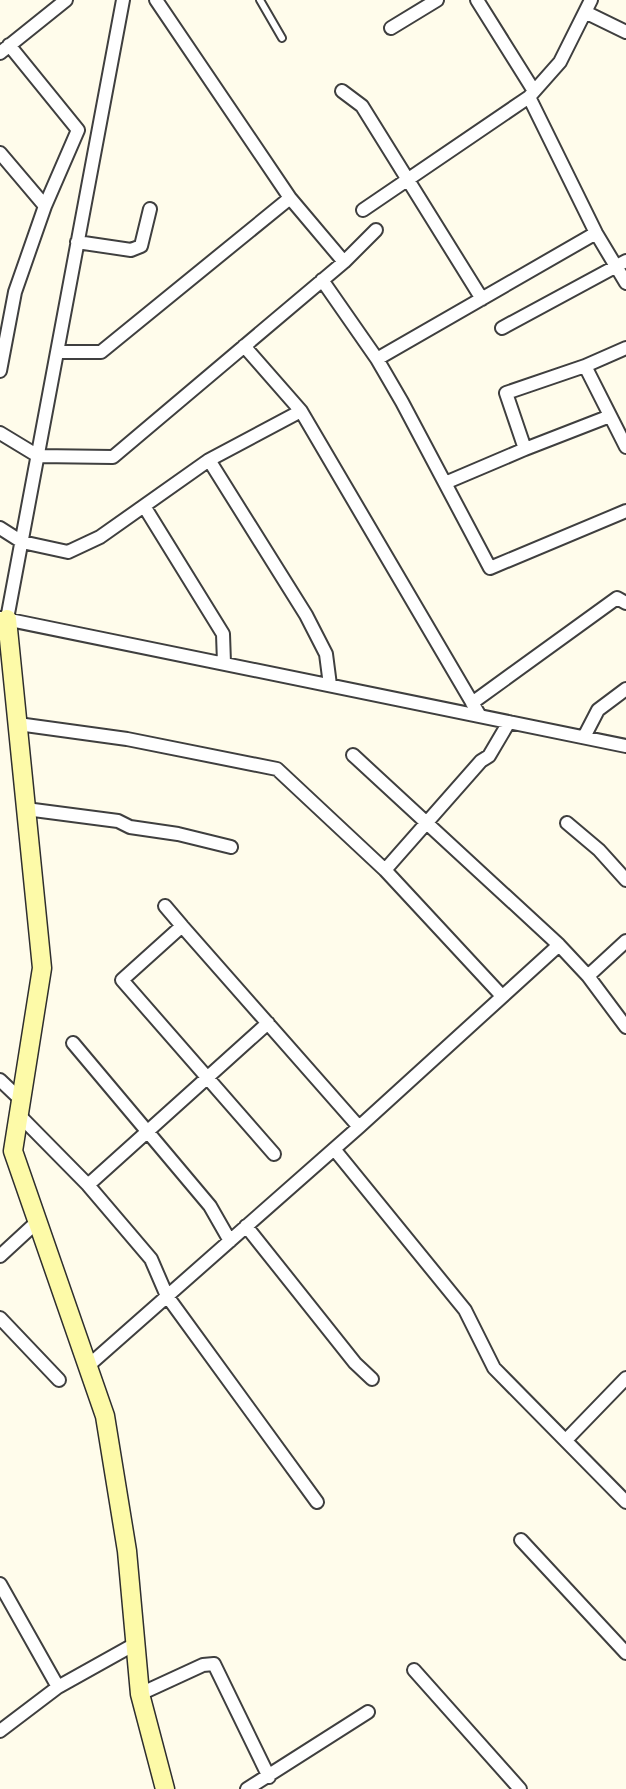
<svg xmlns="http://www.w3.org/2000/svg" width="626" height="1789" font-family="Spectral,serif">
<rect width="100%" height="100%" fill="#fffceb"/>
<g fill="none" stroke-linecap="round" stroke-linejoin="round">
<g stroke="#3f3f3f" stroke-width="10">
<path id="lane" d="M260 0 282 38"/>
</g>
<g stroke="#3f3f3f" stroke-width="16">
<path id="street" d="M477 0 534 91
M585 12 626 32
M391 28 437 0
M0 53 66 0
M342 91 362 106 482 299
M529 97 596 233 626 283
M0 153 45 206
M363 210 529 97 560 62 591 0
M77 242 131 250 141 246 150 209
M344 262 376 230
M322 280 377 359 402 402 490 568 626 511
M502 328 626 261
M244 346 301 411 480 716
M57 352H101L290 198
M377 359 596 233
M585 366 626 348
M0 371 15 292 45 206 78 130 9 45
M0 433 38 456 113 457 344 262 290 198 156 0
M525 449 610 416
M209 460 306 615 326 654 330 685
M445 483 525 449 506 393 585 366 626 447
M144 506 223 634 224 663
M0 528 22 542 68 552 100 537 209 460 301 411
M0 618 626 746
M7 619 123 0
M472 703 617 598 626 603
M18 724 127 739 277 769 385 870
M584 737 598 710 626 689
M353 755 559 945 588 976 626 941
M26 809 118 821 130 827 178 834 231 847
M567 823 599 850 626 880
M165 906 182 926
M588 976 626 1027
M502 996 385 870 481 761 489 756 509 722
M73 1043 210 1206 230 1241
M0 1080 21 1100
M19 1115 88 1185 151 1259 167 1296 317 1502
M334 1149 465 1310 494 1368 626 1502
M274 1154 122 980 182 926 359 1127
M88 1185 268 1023
M246 1226 355 1363 372 1379
M0 1256 38 1221
M0 1318 59 1380
M88 1366 359 1127 559 945
M566 1440 626 1378
M521 1540 626 1653
M0 1584 58 1687 135 1644
M414 1670 520 1789
M140 1694 203 1665 214 1664 269 1777
M0 1731 58 1687
M247 1789 368 1712"/>
</g>
<g stroke="#2e2e2e" stroke-width="21">
<path id="secondary" d="M7 619 42 968 13 1151 105 1416 127 1551 140 1694 165 1789"/>
</g>
<use href="#lane" stroke="#fff" stroke-width="6"/>
<use href="#street" stroke="#fff" stroke-width="12"/>
<use href="#secondary" stroke="#fdfaa8" stroke-width="18"/>
</g>
</svg>
